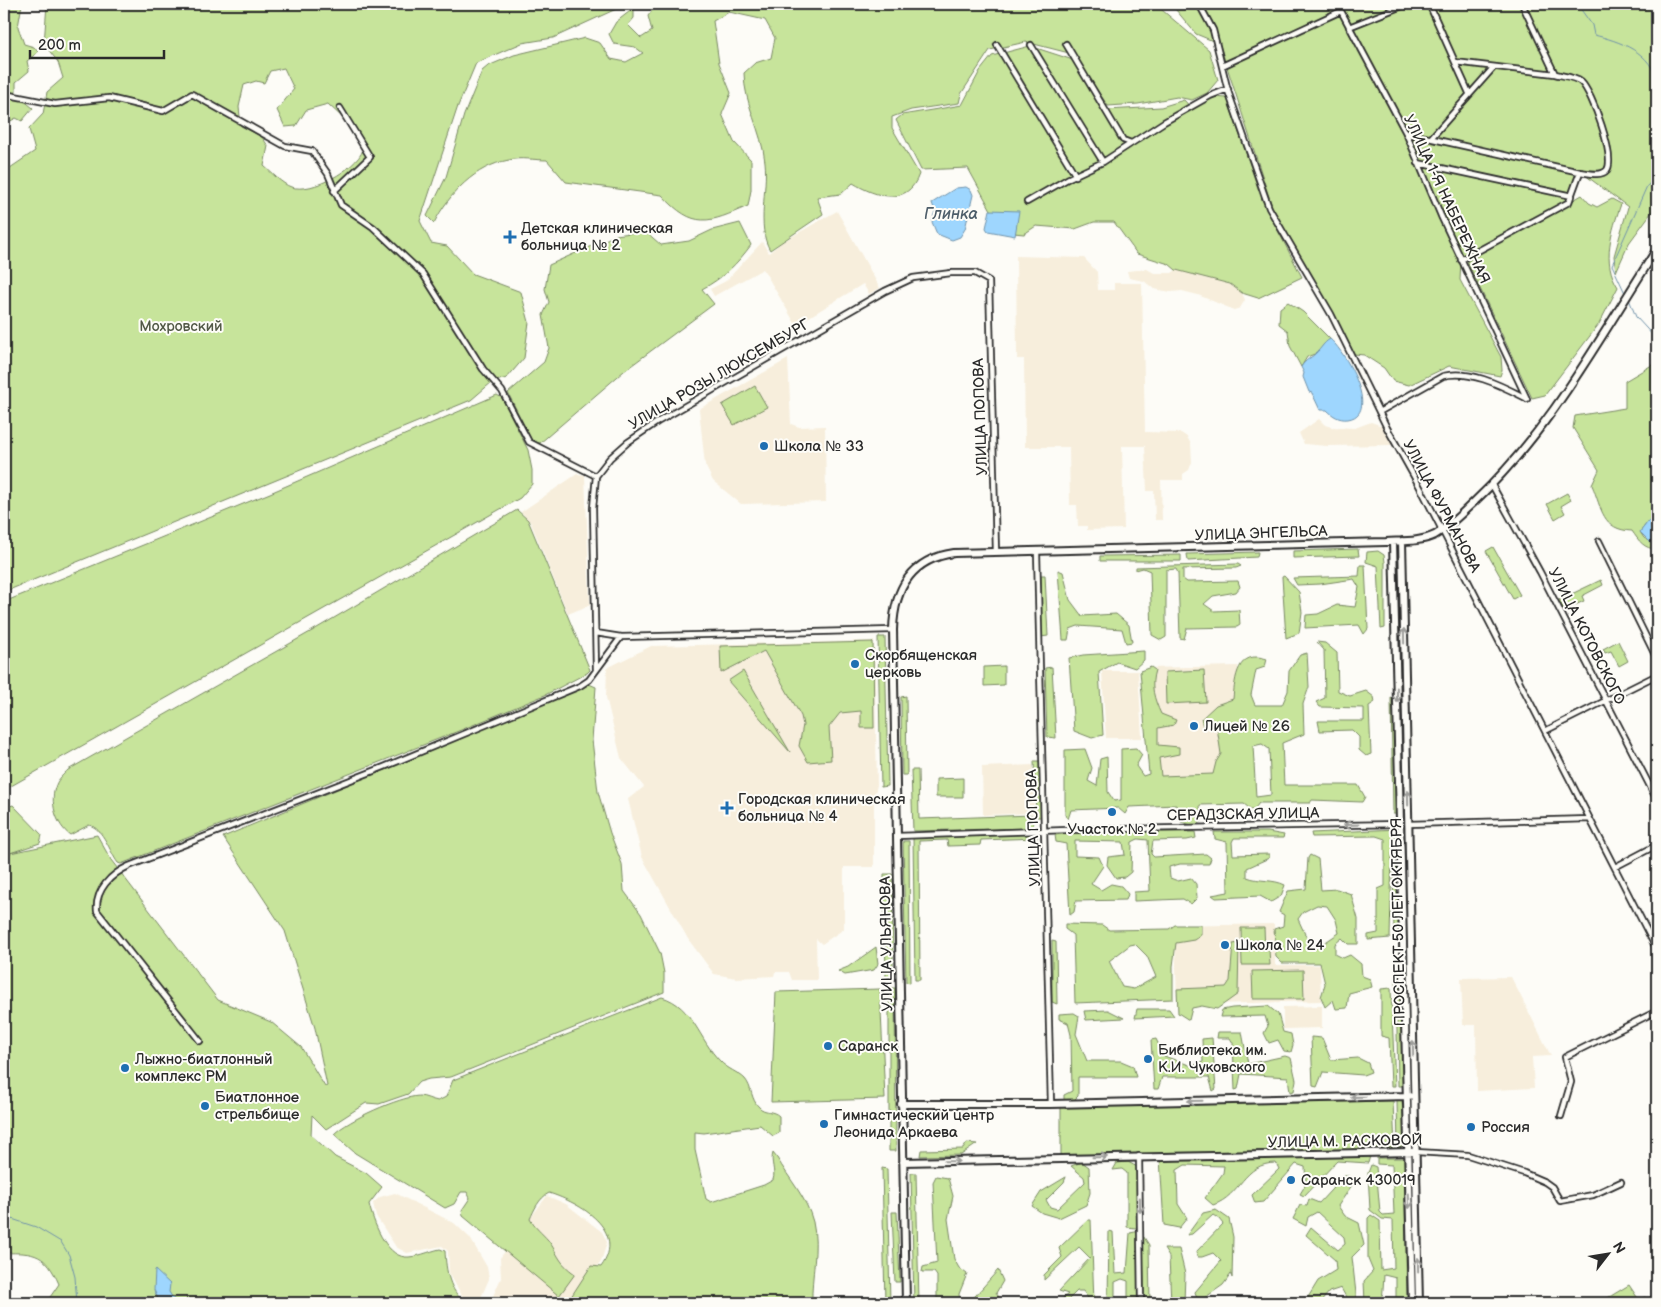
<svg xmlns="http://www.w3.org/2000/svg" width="1661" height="1307" font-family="'Balsamiq Sans',sans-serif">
<rect width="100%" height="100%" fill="#fdfcf7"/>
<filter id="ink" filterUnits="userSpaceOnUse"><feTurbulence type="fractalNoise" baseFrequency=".02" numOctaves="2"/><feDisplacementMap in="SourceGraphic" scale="10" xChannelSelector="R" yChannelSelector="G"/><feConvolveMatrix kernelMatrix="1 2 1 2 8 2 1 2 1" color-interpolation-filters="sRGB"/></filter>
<g filter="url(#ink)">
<path fill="#f7eedc" d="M837 211 880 288 869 294 863 284 796 325 763 269 714 296 710 289 726 281 762 242 769 253 782 242Z
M1016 256 1084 258 1097 272 1098 290H1114V283H1142L1145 432 1181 433 1187 437 1191 444 1192 462 1189 470 1183 474V480H1161L1162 520H1155L1154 491H1147L1145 446H1122L1124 529 1087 530V526H1078L1077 505H1070L1069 447H1025L1024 359H1017Z
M1147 269 1154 273H1172L1176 270 1230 284 1242 293 1245 300 1240 308 1234 310 1198 295 1182 291 1171 292 1154 289 1144 281 1129 278 1127 271Z
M788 359 791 424 799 427 825 426 826 502 741 504 713 481 705 465 699 409Z
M1319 419 1325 425 1331 427 1355 428 1371 422 1382 426 1394 445 1327 446 1304 444 1299 433Z
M577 474 585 475 590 605 568 614 531 523 521 512Z
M874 641 877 785 874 797V867H844V929L822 944 816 939 817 980H792L789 972H775L774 976 736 978 714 974 688 939 642 857 628 799 644 787 621 758 606 697 607 668 651 646Z
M1238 666 1241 783 1149 785 1146 668Z
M1102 671H1138L1142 738H1106Z
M1033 765 1034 813 983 815 982 767Z
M1274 924 1275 965H1320L1321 1001 1177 1005 1175 926Z
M1511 977 1551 1056 1532 1057 1534 1088 1477 1091 1476 1025H1463L1461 978Z
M1322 1006V1028L1283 1029V1007Z
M395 1193 454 1223 470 1238 487 1267 489 1279 480 1300 475 1303H468L464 1299 449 1273 448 1251 442 1246 407 1253 396 1247 376 1216 373 1203 380 1197Z
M547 1196 566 1204 602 1232 607 1242 601 1262 569 1303H490L501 1278 500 1258Z"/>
<path fill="#c7e49b" stroke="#798863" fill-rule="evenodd" d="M4 4H22L18 27 24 44 34 47 38 52 27 61 29 71 16 82V94L33 108 22 121 16 118 7 123 8 133 4 139Z
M47 4H627L553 38 522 43 476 63 458 106 420 221 431 243 447 246 473 274 521 292 529 322 524 358 507 378 492 382 471 400 4 592V162L10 168 35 151 29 129 43 114 47 92 63 78 58 62 44 44ZM284 68 294 89 277 110 285 127 296 126 306 110 328 104 344 119 363 150C356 169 312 194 291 187 282 184 271 172 264 166L268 146 262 137 241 126 239 107 244 85 256 81 264 83 270 71Z
M657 4H1155L1209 50 1218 80 1207 93 1192 100 1177 97 1138 104 1108 106 1073 54 1026 42 990 50 961 94 959 103 911 110 892 117V128L919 174C908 207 876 197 853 183L841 194 817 197 823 214 770 250C756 227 768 189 765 162 762 131 744 104 744 73L755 63 771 58 775 38 765 20 729 12 713 21 719 63 731 93 722 114 734 142 751 160V190L748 206C709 223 694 230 662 195L566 182 547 160C535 160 520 157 509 160 475 166 449 194 434 223L427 216 446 177 464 115 482 71 488 66 514 55 585 38 600 43 611 59 626 62 643 53 635 47 614 44 609 34 616 22 634 8V18L628 25 641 38 652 31 648 16Z
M1171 4H1657V205L1629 243 1616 272 1614 256 1628 207 1581 172 1570 202 1582 195 1589 203 1597 207 1612 199 1621 204C1612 230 1601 262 1618 287L1599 324 1545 395 1532 398 1466 259 1461 260 1460 280 1501 357 1502 370 1500 376 1449 366 1409 385 1393 381 1384 368 1364 355 1354 354 1272 206 1216 33 1207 21 1213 41 1196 34Z
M1030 46 1073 60 1107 110 1161 107 1184 100 1192 109 1214 97 1227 98 1262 200 1302 277 1258 298 1242 293 1230 284 1176 270 1169 264 1137 254 1114 222H1094L1075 229 1036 226 1024 234 1003 232 968 168 921 170 896 120 902 115 962 105 980 71 992 56Z
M740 223 751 245C737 264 723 278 702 289L714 304 624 371 540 443 532 441 508 393 544 362 549 348 543 315 549 302 545 289 549 265 616 235 645 231 661 245 689 241 712 230Z
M1288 302 1303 312 1330 339 1317 353 1307 357 1301 367 1290 346 1288 331 1279 324 1280 308Z
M1657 362V510L1640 532 1644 538 1657 545V549C1644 549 1639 541 1632 531 1602 530 1602 509 1592 485L1599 470 1573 428 1575 416 1625 408V381Z
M755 386 767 407 734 425 722 405Z
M497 395 502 398 528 450 532 470V484L520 498 4 790V602L270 493Z
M1567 493 1571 500 1561 506 1565 513 1555 519 1547 504Z
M517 510 528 520 590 670 587 673 545 695 461 730 121 864 118 863C109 851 104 829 89 825L70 835C56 825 49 801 56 785 58 779 64 774 68 770L312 631Z
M1493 547 1520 595 1513 599 1486 551Z
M1358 549 1359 556 1293 558V551Z
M1378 551 1384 555 1385 562V628L1381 629 1378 566 1366 562 1367 552Z
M1258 552 1257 557 1188 561 1187 554Z
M1181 555V561H1100V556Z
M1238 564 1241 566 1236 568 1183 569V579L1187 582 1238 581 1240 587 1236 592 1213 596 1204 604 1214 611 1239 610 1240 625 1237 627 1187 628 1184 639 1180 638 1178 573 1176 569 1166 570V637L1161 640 1152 635 1150 571 1143 568 1136 570V567Z
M1360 565H1365L1368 629 1364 634 1359 625 1305 628 1306 615 1318 614 1337 605 1355 607 1359 587 1354 579 1320 584 1297 585 1293 578 1359 576Z
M1058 570 1063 572 1070 600 1082 616 1116 614 1129 625 1132 642 1126 643 1122 629 1078 626 1070 629 1068 640H1063Z
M1041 575H1045L1048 636 1041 637Z
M1284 576 1299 592 1302 612 1299 633 1286 638 1282 577Z
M1601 580 1603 585 1582 596 1584 601 1564 610 1559 600Z
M878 637H885L888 786 881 787Z
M1618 641 1628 661 1619 666 1611 651 1605 653 1603 649Z
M873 642 874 728H861V711L840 713 829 727 831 760 808 762 799 746 803 725 801 716 764 651 721 673 720 646Z
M1317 642 1325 643 1337 653 1338 691 1350 696 1366 691 1374 697 1375 702 1369 706 1371 754 1366 756 1359 750V737L1352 730 1320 731 1318 721H1364V708L1320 707 1316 702 1325 698 1324 650Z
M1144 651V660L1135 668 1117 662 1099 672 1103 735 1092 738 1074 731 1069 658 1083 655Z
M1307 653 1309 687 1303 704 1304 734 1282 743 1284 785H1358L1365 797 1362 802 1312 800 1310 803H1259L1253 811 1244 804 1200 805 1201 822 1195 826 1181 822 1176 805 1129 807 1125 814 1118 808 1071 810 1068 819 1065 815V750L1085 749 1092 768 1088 781 1097 786 1100 759 1107 757 1108 792 1114 801 1121 800V749L1136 748 1142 755 1136 766 1143 776 1149 774 1140 671 1151 667 1155 670C1150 686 1154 699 1161 714L1176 720 1174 725 1158 728V745L1179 747V754L1159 758 1161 776 1213 774 1216 762 1221 754 1217 727 1203 726 1201 719 1216 705 1233 699C1235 678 1237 649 1267 659L1265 667 1256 670 1251 695 1255 705H1282L1288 691 1289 671 1300 655ZM1262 744 1269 749 1271 795 1256 797 1253 746Z
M1004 666V685L984 686V667Z
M1052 667 1056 738 1047 737 1045 668Z
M1204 670 1206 702 1166 704 1165 672Z
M743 671 790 752 728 681Z
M589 684 596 687 592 740 598 792 610 833 622 864 624 891 641 914 660 953 664 973V992L451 1077 429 1079 419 1082 408 1094 379 1104 366 1103 326 1129 312 1115 311 1135 335 1157 366 1173 382 1187 369 1204C373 1221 385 1255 405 1257 415 1258 430 1251 440 1249L445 1251C446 1271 449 1291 466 1303H46L59 1284C46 1254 35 1252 4 1253V808L13 805 42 835 40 843 10 853 97 835 111 860 218 1000 271 1022 301 1047 325 1087 327 1086 315 1028 285 931 223 837Z
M906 696 907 775H902L901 697Z
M1391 698H1396L1397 814H1393Z
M1034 761H1040L1043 817H1036Z
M911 770H918L919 819 1033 815V828L913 831Z
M963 778V797H936V779Z
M1398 829 1399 849 1392 853 1390 938 1368 940V935L1378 933V889L1385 886V839L1376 836 1312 837 1311 833Z
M1036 832 1037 838 981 840 980 845 948 846 947 840 919 841 920 980H915L913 837Z
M1075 832H1195L1196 838 1187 840 1153 841 1151 854 1154 857 1206 854 1211 858 1209 864H1180L1169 867 1170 878 1178 881 1191 878 1196 884 1197 898 1191 904 1183 899 1134 901V892L1150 891 1148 840 1138 839 1132 842 1131 872 1125 877 1116 878 1107 865 1108 857 1125 855 1123 842 1075 841V856L1099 857 1103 866 1091 884 1101 890 1111 884 1121 886 1128 894 1126 900 1076 901 1074 912 1070 915 1066 844 1056 842 1055 835Z
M1214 832H1268L1284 835 1283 838H1234L1232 842 1233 855 1269 854V858L1247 868V877C1260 882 1273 879 1285 885L1281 896 1271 902 1260 896 1216 898 1212 895 1228 892 1227 842 1215 839Z
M903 841H909L910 983 906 982Z
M1310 855 1318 859 1321 890 1337 889 1351 894 1358 919V944H1348L1342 938 1335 944V954L1343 958 1350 955 1361 964 1362 976 1370 979 1372 987 1349 993 1347 1008 1336 1009 1333 1000 1325 1007 1321 997 1325 984 1320 963H1282L1276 957 1274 929 1283 926 1284 915 1279 912 1288 891 1306 889 1308 858ZM1317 905 1327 906 1336 920 1339 933 1315 949 1310 945 1298 919 1303 912Z
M1393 861H1399L1401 940H1394Z
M884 874H892L893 968 892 977 886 979Z
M1065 924 1102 925 1109 930 1169 929 1175 925H1201V935L1194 940 1176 943 1173 966V999L1075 1003 1073 935 1065 929ZM1135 944 1147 956 1156 977 1134 989 1122 987 1109 961 1130 945Z
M1241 928H1264L1265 950H1269L1270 965H1242Z
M1052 941 1056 942 1057 1004 1052 1002Z
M1239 943 1238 994 1217 1009 1202 1006 1192 1008 1189 1020 1178 1013 1177 989 1226 987 1230 981 1233 944Z
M876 947 878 964 874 970 845 975 838 971 848 967Z
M1303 970 1304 999H1253L1252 971Z
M1401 976 1403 1086H1398L1396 977Z
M889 988H895L896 1151H889Z
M1391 988 1395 1086H1391L1389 1038 1381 1036V989Z
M880 989 885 1099 771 1102 776 992Z
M662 997C693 1006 699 1040 720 1061 727 1069 738 1072 745 1079 752 1087 751 1100 759 1107 764 1113 773 1110 779 1116V1133L773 1136 760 1125 704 1133 695 1132V1150L706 1199 711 1202 764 1185 773 1180C776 1171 770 1162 773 1153L777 1158C789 1179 807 1198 813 1222 819 1249 811 1276 812 1303H567L591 1266 601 1267C628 1230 580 1203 549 1193 539 1198 534 1210 530 1219 535 1228 542 1233 548 1240 559 1255 558 1262 575 1274L559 1296 463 1216 462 1210 470 1198 467 1192H461L454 1204 445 1208 355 1153 334 1134C348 1120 399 1097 419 1096 425 1096 431 1100 438 1101L446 1097 453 1080Z
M1268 1006 1278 1014 1283 1032 1291 1034 1293 1045 1291 1052 1284 1051 1278 1040 1269 1043 1264 1033 1268 1026 1265 1016 1220 1017 1222 1010 1232 1008Z
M1137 1009H1169L1174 1016 1135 1018Z
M1108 1010 1124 1018 1086 1020 1084 1011Z
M1074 1013 1079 1016 1076 1034 1087 1061H1121L1133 1066 1136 1077H1078V1096L1074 1100H1064V1095L1072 1091 1071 1035 1068 1023 1059 1019V1014Z
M1218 1032H1242L1248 1064 1285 1056 1291 1058 1296 1080 1294 1091 1290 1092 1288 1077 1241 1074 1238 1089 1235 1090 1233 1043 1230 1038H1217Z
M1311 1037 1322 1038 1331 1060 1358 1058 1368 1063 1371 1072 1363 1075 1323 1072 1317 1087 1313 1086Z
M1212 1038 1216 1089 1213 1091 1209 1077H1162L1158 1089H1154L1151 1040 1156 1039 1164 1056 1192 1066 1203 1062 1202 1039Z
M1399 1099 1402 1100 1405 1144 1400 1148H1398L1397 1101Z
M1393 1101 1395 1150 1061 1156V1107Z
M967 1143 977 1144 961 1155 920 1156 921 1150 963 1149Z
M1370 1156 1368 1163 1337 1161 1304 1196 1300 1194 1306 1184 1305 1167 1296 1164 1263 1202 1255 1203 1252 1195 1279 1169 1276 1163C1243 1163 1241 1196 1213 1205L1205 1198 1223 1173 1224 1166 1185 1165 1177 1170 1178 1204 1187 1218 1179 1228 1164 1225 1160 1158Z
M1377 1158H1404L1407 1303H1396V1278L1384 1275 1382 1303H1365L1364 1281 1373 1271 1368 1259V1218L1371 1215 1380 1221 1381 1270 1394 1268 1393 1220 1382 1219 1370 1210 1368 1173 1371 1165 1376 1167 1380 1212 1383 1215 1394 1214 1392 1165 1377 1164Z
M1082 1162 1089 1167 1090 1193 1086 1205 1059 1218 1042 1213 1032 1206 1041 1192 1066 1177 1064 1182 1046 1200 1050 1207 1057 1209 1085 1182 1084 1177 1071 1166Z
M1128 1162 1141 1169 1140 1220 1136 1228 1127 1227V1173L1122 1169 1113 1170 1117 1163Z
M882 1168 887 1169 890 1303H885Z
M911 1173H916L919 1303H914Z
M936 1176 948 1178 953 1196 948 1219 954 1259 959 1268 967 1274 959 1294 960 1303H937V1276L934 1272H922L923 1267 937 1263 933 1182Z
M1344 1176H1349L1352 1185 1338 1206 1345 1216 1359 1223 1364 1245 1352 1257 1357 1303H1341L1346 1297 1341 1288 1329 1292 1320 1303H1301L1307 1299 1318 1281 1336 1270 1335 1260 1306 1235 1311 1227 1338 1250 1345 1244 1344 1237 1317 1212 1308 1217 1306 1226 1293 1219 1300 1205 1307 1206 1309 1199 1319 1203Z
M1216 1210 1229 1219 1233 1237 1232 1278 1231 1274 1223 1285 1203 1299 1197 1298 1195 1292 1221 1261 1213 1253 1202 1257H1197L1196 1252 1223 1224 1219 1219 1213 1215 1192 1234 1187 1235 1203 1213Z
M892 1212H897L900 1282H895Z
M1088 1220H1091L1094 1303H1086L1088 1298 1083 1291H1077L1065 1303H1057L1068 1294 1059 1291 1090 1258 1079 1247 1044 1280V1275L1062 1257 1059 1248Z
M1109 1231 1113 1232 1115 1274 1127 1273 1130 1233 1140 1231 1149 1245 1150 1303H1128V1281L1122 1279 1115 1282V1303H1108Z
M1164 1249H1179L1185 1274 1184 1303H1171L1169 1257Z
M998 1270 1003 1281 996 1293 1003 1303H969Z
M1629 1285 1639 1300 1645 1297 1649 1303H1609L1606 1299Z"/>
<path fill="#9ed6fe" stroke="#7092aa" d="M966 187 971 190 973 195 965 229 960 237 952 240 937 234 932 222 935 211 932 203 956 188Z
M990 210 1019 211 1015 236 988 231 986 228Z
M1330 339C1344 350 1382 414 1348 419 1339 420 1333 416 1327 410H1320L1312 393 1309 392 1303 377 1304 373 1301 367C1306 359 1310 359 1316 353 1321 349 1323 343 1330 339Z
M1657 510V545H1653L1640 532Z
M155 1270 170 1284 169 1292 176 1303H160L154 1290Z"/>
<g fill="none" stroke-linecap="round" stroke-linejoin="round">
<path stroke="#7092aa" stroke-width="1" d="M1577 4 1592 25 1594 35C1619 41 1653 52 1657 83
M1625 293 1612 265 1647 186 1657 177
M1629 299 1636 317 1657 340
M1657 419 1652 425 1657 455
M4 1197 10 1202 9 1213 12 1219 36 1227 61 1242 69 1255 75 1277 77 1303"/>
<g stroke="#2b2b2b" stroke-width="8">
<path id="street" d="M1199 4 1213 30 1228 91 1269 208 1331 314 1387 428 1421 489 1657 950
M1429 4 1455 62 1555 74
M1349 27 1407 4
M1066 44 1123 140 1131 143
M997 45 1076 176
M1031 45 1103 162
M1455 62 1469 93
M1222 66 1341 11 1406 133 1441 216 1527 399
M4 94 55 104 109 98 163 111 192 94 285 146 312 151 328 174 341 205 373 227 423 274 483 369 502 391 529 442 596 476
M1406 133 1580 172C1588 173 1601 177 1607 170 1616 158 1592 92 1581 82 1575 77 1563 76 1555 74L1522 4
M1431 138 1494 67
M1418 163 1572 196
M334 191 370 157 340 108
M1027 202 1069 178 1103 162 1164 122 1210 96 1228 89
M1461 260 1569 202 1580 172
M1379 412 1443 376C1470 369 1502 386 1526 398
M1492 485 1540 572 1657 800
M1599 541 1657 659
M1037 552 1051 1104
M596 633 621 637 893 630
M596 670 593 508 596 476 610 458 628 442 659 421 885 291 913 278 951 273H975L989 281 996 552
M1545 731 1657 675
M1408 824 1590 819
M897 836 1068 830 1400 824
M1615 867 1657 845
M200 1041 97 911C95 890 111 874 129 866L384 767 580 686 589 680 621 637
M1561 1116 1571 1082 1565 1057 1657 1011
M1416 1152 1468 1155 1524 1173 1545 1182 1552 1187 1560 1201 1593 1195 1621 1182
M1139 1156 1141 1303"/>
</g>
<g stroke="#2b2b2b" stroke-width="10">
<path id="secondary" d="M1402 541 1419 1303
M1393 542 1412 1303
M901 1104H1051L1409 1096
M903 1162 1412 1152
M906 1303 893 630C894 589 911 559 954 553L1386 542C1401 541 1421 542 1435 535 1450 526 1463 512 1475 501 1551 430 1601 335 1657 249"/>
</g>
<use href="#street" stroke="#fdfcf7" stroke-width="4.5"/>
<use href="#secondary" stroke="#fdfcf7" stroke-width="6"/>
</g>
<defs><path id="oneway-shaft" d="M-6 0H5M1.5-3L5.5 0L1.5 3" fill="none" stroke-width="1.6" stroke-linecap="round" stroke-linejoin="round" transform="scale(1.25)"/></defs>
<g stroke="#9e9e9b">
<use href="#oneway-shaft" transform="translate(1404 636) rotate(-91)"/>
<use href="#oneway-shaft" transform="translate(1397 695) rotate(89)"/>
<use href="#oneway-shaft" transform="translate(1408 798) rotate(-91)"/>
<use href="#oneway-shaft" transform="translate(1351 825) rotate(179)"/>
<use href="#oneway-shaft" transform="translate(1413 1048) rotate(-91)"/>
<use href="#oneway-shaft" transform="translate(1358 1097) rotate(179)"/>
<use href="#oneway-shaft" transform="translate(1195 1101) rotate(179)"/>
<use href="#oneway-shaft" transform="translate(1100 1157) rotate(-1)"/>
<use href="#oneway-shaft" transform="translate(952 1161) rotate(-1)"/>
<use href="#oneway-shaft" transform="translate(1409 1201) rotate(88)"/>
<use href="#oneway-shaft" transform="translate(1140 1205) rotate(89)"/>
<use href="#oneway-shaft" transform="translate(1418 1265) rotate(-91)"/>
</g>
</g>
<g fill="#1f6fb2" stroke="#fdfcf7" stroke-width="2">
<path d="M507.5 229.5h5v5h5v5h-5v5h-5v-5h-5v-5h5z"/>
<circle cx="764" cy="446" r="5"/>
<circle cx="855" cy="664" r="5"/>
<circle cx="1194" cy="726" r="5"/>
<path d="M724.5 800.5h5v5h5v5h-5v5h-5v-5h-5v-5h5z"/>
<circle cx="1112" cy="812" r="5"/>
<circle cx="1225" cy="945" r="5"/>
<circle cx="828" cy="1046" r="5"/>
<circle cx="1148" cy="1059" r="5"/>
<circle cx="125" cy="1068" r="5"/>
<circle cx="205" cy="1106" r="5"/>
<circle cx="824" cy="1124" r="5"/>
<circle cx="1471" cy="1127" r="5"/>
<circle cx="1291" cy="1180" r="5"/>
</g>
<g text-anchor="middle" stroke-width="4" stroke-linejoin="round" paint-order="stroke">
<g font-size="15" fill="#2b2b2b" stroke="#fdfcf7">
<text transform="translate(1447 199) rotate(65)" y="5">УЛИЦА 1-Я НАБЕРЕЖНАЯ</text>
<text transform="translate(719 374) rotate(-30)" y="5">УЛИЦА РОЗЫ ЛЮКСЕМБУРГ</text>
<text transform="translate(980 417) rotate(-92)" y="5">УЛИЦА ПОПОВА</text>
<text transform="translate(1442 506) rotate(62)" y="5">УЛИЦА ФУРМАНОВА</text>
<text transform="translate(1261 533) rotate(-2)" y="5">УЛИЦА ЭНГЕЛЬСА</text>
<text transform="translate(1587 636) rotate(63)" y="5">УЛИЦА КОТОВСКОГО</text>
<text transform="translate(1243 814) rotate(-1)" y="5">СЕРАДЗСКАЯ УЛИЦА</text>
<text transform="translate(1033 828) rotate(-92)" y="5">УЛИЦА ПОПОВА</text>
<text transform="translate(1398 922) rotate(-91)" y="5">ПРОСПЕКТ 50 ЛЕТ ОКТЯБРЯ</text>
<text transform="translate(886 944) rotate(-91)" y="5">УЛИЦА УЛЬЯНОВА</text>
<text transform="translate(1345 1141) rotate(-1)" y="5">УЛИЦА М. РАСКОВОЙ</text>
</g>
<g font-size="15" fill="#2b2b2b" stroke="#fdfcf7" text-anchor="start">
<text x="521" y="233">Детская клиническая<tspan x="521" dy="17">больница № 2</tspan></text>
<text x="774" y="451">Школа № 33</text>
<text x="865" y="660">Скорбященская<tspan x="865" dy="17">церковь</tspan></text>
<text x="1204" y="731">Лицей № 26</text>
<text x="738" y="804">Городская клиническая<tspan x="738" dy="17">больница № 4</tspan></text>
<text x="1112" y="834" text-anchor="middle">Участок № 2</text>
<text x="1235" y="950">Школа № 24</text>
<text x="838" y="1051">Саранск</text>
<text x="1158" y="1055">Библиотека им.<tspan x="1158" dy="17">К.И. Чуковского</tspan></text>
<text x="135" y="1064">Лыжно-биатлонный<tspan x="135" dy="17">комплекс РМ</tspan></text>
<text x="215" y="1102">Биатлонное<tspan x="215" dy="17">стрельбище</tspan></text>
<text x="834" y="1120">Гимнастический центр<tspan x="834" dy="17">Леонида Аркаева</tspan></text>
<text x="1481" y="1132">Россия</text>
<text x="1301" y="1185">Саранск 430019</text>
</g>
<g font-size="15" fill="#525947" stroke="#fdfcf7">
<text x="181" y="331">Мохровский</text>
</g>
<g font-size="16" font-style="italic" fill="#4e5e6a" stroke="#fdfcf7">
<text x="951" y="219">Глинка</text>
</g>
</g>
<rect width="1661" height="1307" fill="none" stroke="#fdfcf7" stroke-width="20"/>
<rect x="10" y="10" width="1641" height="1287" fill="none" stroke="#2b2b2b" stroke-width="2" filter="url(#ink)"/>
<g transform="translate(1608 1254) rotate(59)" stroke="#fdfcf7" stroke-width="4" paint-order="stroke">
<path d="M0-4L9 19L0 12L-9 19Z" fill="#2b2b2b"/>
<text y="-8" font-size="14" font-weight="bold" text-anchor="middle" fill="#2b2b2b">N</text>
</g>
<path d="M30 50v8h134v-8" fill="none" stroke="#2b2b2b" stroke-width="2.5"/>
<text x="38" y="50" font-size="15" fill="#2b2b2b" stroke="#fdfcf7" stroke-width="4" paint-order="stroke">200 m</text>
</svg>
